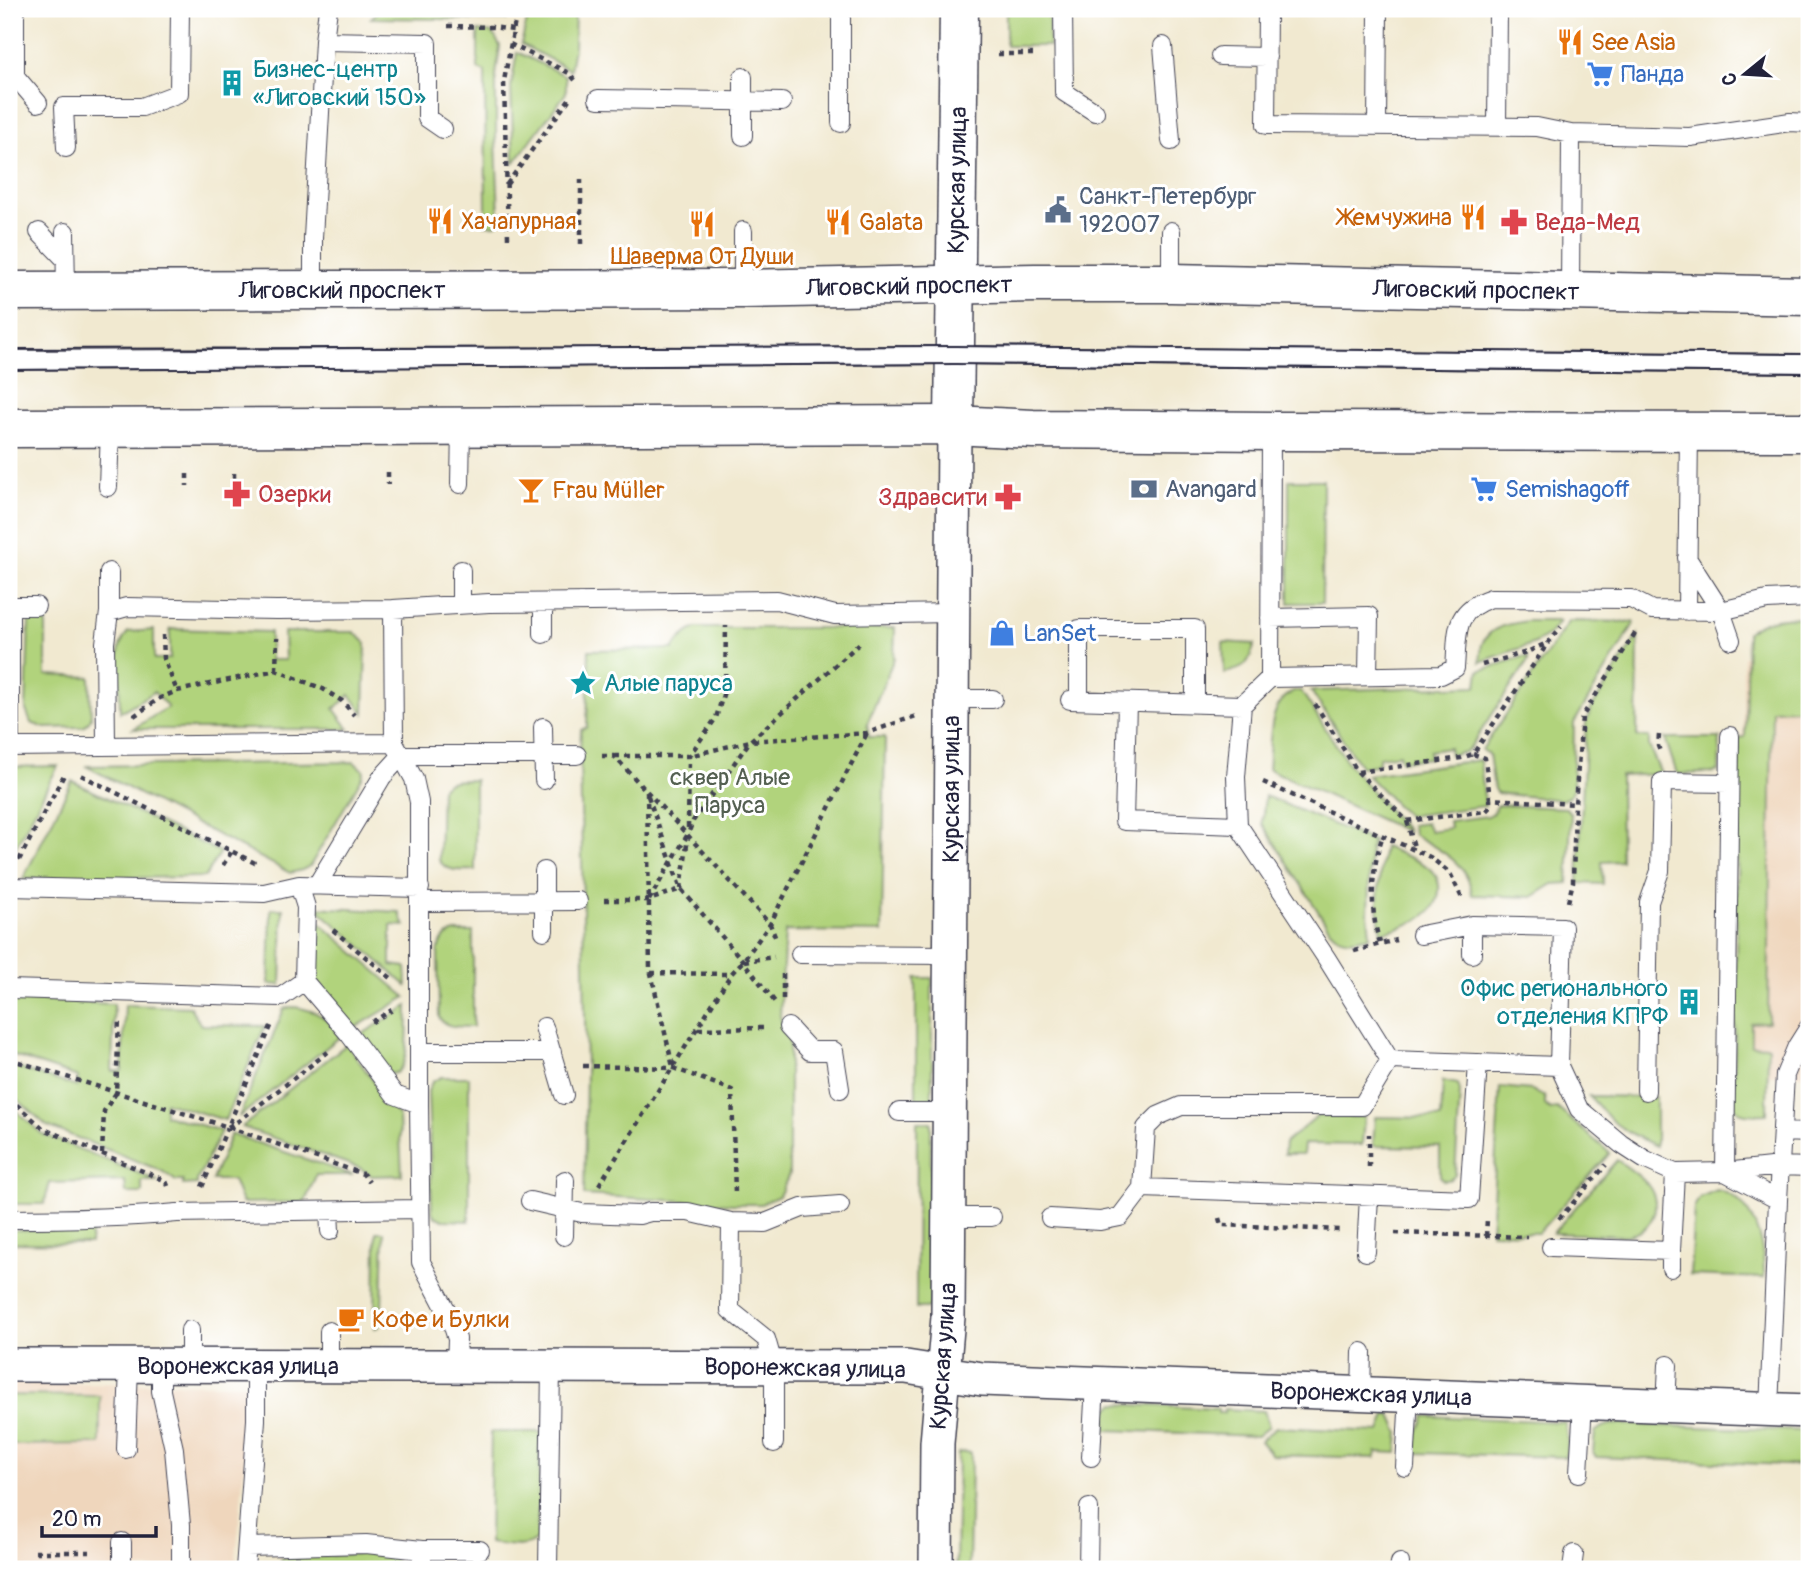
<svg xmlns="http://www.w3.org/2000/svg" width="1818" height="1578" font-family="Pangolin,sans-serif">
<rect width="100%" height="100%" fill="#fff"/>
<filter id="ink" filterUnits="userSpaceOnUse"><feTurbulence type="fractalNoise" baseFrequency=".0143" numOctaves="2"/><feDisplacementMap in="SourceGraphic" scale="14" xChannelSelector="R" yChannelSelector="G"/><feConvolveMatrix kernelMatrix="1 2 1 2 8 2 1 2 1" color-interpolation-filters="sRGB"/></filter>
<filter id="wash" filterUnits="userSpaceOnUse"><feTurbulence type="fractalNoise" baseFrequency=".00686" numOctaves="4" result="noise"/><feDisplacementMap in="SourceGraphic" scale="28" xChannelSelector="R" yChannelSelector="G"/><feGaussianBlur stdDeviation="1.57" result="paint"/><feColorMatrix in="noise" values="0 0 0 0 0 0 0 0 0 0 0 0 0 0 0 0 0 1.4 0 .05"/><feComposite in="paint" operator="in"/></filter>
<g filter="url(#wash)">
<rect width="100%" height="100%" fill="#f1e9d0"/>
<path fill="#efd6bc" d="M1743 656 1809 658V1075H1748L1743 1034Z
M9 1383 248 1384 246 1442 235 1569H9Z"/>
<path fill="#b1d37b" stroke="#6a7a5b" stroke-width="2" d="M381 9H509L506 20 371 18Z
M530 9H575L574 48 570 70 521 44Z
M1006 9H1049V46H1006Z
M478 31 493 33 500 46 496 75V139L499 217 496 225H485L484 216 486 215 485 72 478 69Z
M517 52 566 76V93L514 163 511 87Z
M1289 480H1323L1322 603H1289Z
M1809 617V680H1802L1801 709 1772 710 1768 1022 1751 1023V1045L1768 1046 1767 1114C1754 1114 1740 1118 1734 1105L1739 738 1745 737 1747 632C1767 616 1785 618 1809 617Z
M29 620H46V675L90 677 91 718 85 726 81 727 45 728 31 723 26 710Z
M1528 621H1560L1547 636 1535 643 1480 662C1481 656 1481 649 1482 644 1489 626 1512 623 1528 621Z
M1569 621 1635 622 1574 723 1573 790 1570 796 1562 800 1497 793 1494 789 1489 754 1482 750Z
M696 628H895L894 658 867 724 869 737H885L882 932 785 931 780 1016 783 1026 789 1035V1175L779 1196 761 1204H733L584 1195 586 1071 580 752 581 730 587 727 589 650 673 649C679 639 685 633 696 628Z
M170 629 270 632V660H285L284 632H354L366 643 364 713 350 695 334 709 349 729H133L168 707 154 692 120 712 119 652 121 643 128 632 154 630V659H170Z
M1638 635 1637 737H1649V746L1661 774 1620 776 1621 861 1602 862 1603 884 1578 883 1586 723 1591 709Z
M1223 642 1255 644C1248 665 1246 669 1224 673Z
M1522 657H1528V661L1469 749 1465 752 1450 755 1449 748 1429 751 1430 758 1401 761 1399 754 1379 757V763L1375 765 1361 767 1311 691 1477 686 1479 671Z
M1295 691H1301L1350 766 1408 832 1268 769C1271 743 1266 703 1295 691Z
M1665 738H1720L1719 771 1712 773 1677 774Z
M1480 760 1485 806 1407 816 1367 775Z
M354 762 364 771 363 776 310 866 302 870 290 873 86 766Z
M58 766 9 860V767Z
M475 780V870C462 870 447 873 439 860L441 789C448 778 462 781 475 780Z
M72 781 220 852 205 877 23 879Z
M1265 796 1373 841 1370 850 1368 914 1370 936C1354 940 1342 943 1330 930L1262 823Z
M1498 805 1566 808 1571 814 1568 883 1553 884 1532 897 1472 895C1469 863 1439 849 1414 835L1411 825 1426 823 1430 831 1450 828 1449 821 1488 816 1493 813Z
M1384 847C1396 852 1419 860 1429 868 1436 873 1440 883 1439 891 1437 919 1404 926 1381 933 1375 903 1379 877 1384 847Z
M315 907 399 912 405 926 391 925V965L406 967 407 986Z
M271 909H283L281 985 269 984Z
M315 919 406 997 353 1029 313 978Z
M455 932H473V1027C461 1026 445 1029 439 1017L438 950C441 940 445 936 455 932Z
M916 978H932V1102L916 1101Z
M9 999 114 1004 112 1071H122L125 1005 190 1007 201 1025 265 1026 225 1120 165 1102V1115L221 1131 197 1180V1184L183 1185V1181H176L162 1171 47 1126 9 1092V1065L77 1087 78 1077 9 1054Z
M408 1006C407 1021 410 1058 400 1069 397 1073 396 1073 390 1074L383 1068 359 1036Z
M295 1007C319 1011 327 1018 341 1036L239 1117 284 1009Z
M347 1044 399 1117 402 1175 372 1176 360 1168 242 1127Z
M441 1077H469V1221L443 1220 434 1216 432 1211 428 1091 432 1082Z
M1443 1081 1458 1084 1460 1091 1455 1175C1451 1180 1449 1180 1443 1180L1440 1176V1147L1373 1146 1375 1117 1441 1118Z
M1500 1087 1532 1090 1545 1097V1105L1550 1109 1557 1108 1610 1153 1538 1233 1491 1232Z
M1589 1096 1656 1097V1146L1628 1132 1613 1122Z
M9 1104 42 1134 158 1181H142V1193H126L125 1181 50 1183 44 1204H9Z
M1317 1116 1364 1117 1362 1145 1304 1144 1303 1154H1284L1285 1143Z
M917 1122H931L930 1308H916Z
M231 1134 353 1175H316L305 1202 242 1203 233 1180H212Z
M1617 1160C1627 1167 1638 1174 1647 1184 1663 1204 1654 1229 1630 1235 1621 1237 1611 1235 1602 1235 1586 1234 1569 1234 1553 1233Z
M1717 1190C1754 1198 1765 1245 1764 1278L1690 1275 1694 1207 1700 1197Z
M9 1230H91L90 1244 9 1243Z
M376 1232H384L382 1308H379V1327L375 1328Z
M9 1395 100 1396V1444L9 1445Z
M1114 1404 1218 1409V1413H1224V1409L1264 1411 1269 1426 1257 1436 1106 1430 1107 1411Z
M1386 1415H1391L1399 1433 1397 1453 1376 1452 1375 1458 1272 1455 1260 1441 1276 1427 1380 1432Z
M1425 1416 1565 1422 1568 1445 1565 1457 1416 1453 1418 1432Z
M1612 1424 1809 1431V1466L1596 1457 1593 1452 1595 1432 1602 1427Z
M491 1432H541L537 1538C528 1551 503 1544 489 1543Z
M965 1452 971 1453 969 1569H956L958 1453Z
M364 1553 391 1557 404 1569H282L281 1559Z"/>
</g>
<g filter="url(#ink)">
<g fill="none" stroke-linecap="round" stroke-linejoin="round">
<g stroke="#414051" stroke-width="20">
<path id="lane" d="M15 9V76L38 103
M1063 9 1064 92 1095 112
M1267 9 1266 125 1537 127 1571 134 1570 292
M324 41 427 43V118L443 129
M1163 46 1171 141
M1220 56 1267 57
M598 99 782 102
M841 123V9
M1377 125 1378 9
M1497 126 1498 9
M1571 134 1690 137 1790 122 1809 123
M743 136V77
M66 148 64 107H142L179 93 180 9
M743 231V289
M1171 231V283
M39 232 65 259
M65 232 66 290
M313 290V238L324 41 328 9
M9 360 955 355 1809 364
M460 484 461 426
M108 487 110 428
M1687 558 1721 611 1731 640
M543 603V634
M461 605V570
M393 609 394 743 414 779 419 802V1104L421 1262 450 1317 457 1339 456 1366
M1687 611 1689 431
M109 612V572
M1270 618 1369 616 1368 676
M1270 678 1271 431
M952 699H993
M1070 700 1242 705
M1079 700V629H1195V704
M1127 702 1124 821 1238 825
M543 727 544 780
M1730 736 1725 1172 1780 1166 1809 1167
M106 746 105 643 109 612 127 607 277 610 393 609 489 603 777 600 835 615 952 613
M9 747 394 743
M10 747V606H36
M544 871V931
M299 885 306 907 304 981 350 1035 395 1095 419 1104
M317 885 382 777 402 755H577
M9 887 264 893 299 885 420 888
M420 902 578 901
M1472 925V954
M1421 935 1472 925 1563 927 1559 1066 1579 1109 1621 1144 1644 1159 1675 1173 1725 1172 1778 1200
M800 954 950 955
M9 989 281 997 304 981
M544 1027 564 1095
M788 1027 810 1051H834L840 1089
M419 1052H552
M1390 1060 1327 959 1238 825 1236 777 1242 705 1270 678 1441 675 1455 668C1458 633 1452 611 1491 598L1631 599 1652 610 1721 611 1767 600 1809 598
M1390 1060 1559 1066
M1646 1091 1649 902 1660 871 1662 782 1729 783
M899 1112H949
M1782 1132 1809 1133
M1142 1188 1469 1199 1478 1063
M530 1201 582 1213 639 1215 650 1212H688L731 1222 765 1223 802 1208 840 1205
M329 1211 330 1231
M949 1217H992
M1050 1218 1100 1221 1120 1217 1142 1188 1146 1128 1158 1116 1181 1106H1362L1390 1060
M9 1219C65 1219 121 1218 177 1213L420 1209
M731 1222 730 1310 766 1339 774 1367V1443
M564 1236 565 1180
M1551 1247 1671 1251V1268
M1671 1251 1675 1173
M1366 1252 1369 1196
M190 1330V1366
M161 1366V1391L174 1449 181 1525V1569
M329 1366V1331
M1361 1394 1362 1352
M1666 1405 1668 1365
M1769 1409 1778 1200 1785 1075 1797 1046 1809 1027
M126 1449 129 1366
M1091 1457 1095 1383
M1405 1467 1409 1395
M1579 1473 1583 1402
M247 1547 366 1544 422 1550H480
M122 1569V1542
M245 1569 256 1420V1366
M422 1569V1550
M548 1569 551 1367
M1088 1569 1089 1508
M1399 1569 1400 1563
M1572 1569 1574 1554"/>
</g>
<g stroke="#414051" stroke-width="36">
<path id="street" d="M9 1365 906 1367 982 1379 1809 1411
M936 1569 937 1443 948 1317 954 425"/>
</g>
<g stroke="#414051" stroke-width="41">
<path id="secondary" d="M954 425 959 9"/>
</g>
<g stroke="#414051" stroke-width="41">
<path id="primary" d="M9 291 743 289 1035 283H1171L1809 296
M9 428 954 425 1033 429 1271 431 1809 432"/>
</g>
<path stroke="#414051" stroke-width="4.5" stroke-dasharray="5 5" stroke-linecap="butt" d="M448 26 492 27 513 30
M510 44 569 73 576 81
M998 54H1035
M507 184 570 98
M508 238 504 81 515 21
M581 244V179H586
M388 472V485
M234 473V486
M187 474V486
M163 635 164 659 177 691
M1482 665 1527 652 1547 643
M276 670 277 638
M1315 704 1358 772 1407 821 1486 811 1490 807V799L1575 804
M134 716 160 698 177 691 276 670 323 689 342 701 354 715
M1659 735 1658 746 1661 754
M1473 754 1485 758 1490 799
M602 756H614L770 924 776 939
M615 756H689L750 741 867 733 916 716
M1358 772 1461 758 1473 754 1548 643 1561 627
M81 775 255 863
M1263 782 1430 857 1450 873 1462 898
M647 792 650 969 673 1067
M648 796 680 887
M1407 821 1414 847
M688 828 689 756 716 718 725 688 726 626
M19 860 64 775
M223 865 232 851
M681 889 688 837
M604 900H649L681 889 743 961 775 1002
M649 900 688 834 693 821 750 741 860 643
M1568 902 1573 882 1575 804 1582 717 1635 633
M333 930 391 978
M1380 943C1369 909 1371 869 1383 835
M1354 951 1396 940
M744 961 774 957
M651 973 730 974
M783 974V1001
M1467 989 1476 990
M372 1022 392 1010
M698 1029 763 1028
M9 1059 228 1127 363 1174 369 1182
M583 1066 673 1068 732 1090 735 1194
M9 1098 44 1129 166 1181 168 1186
M228 1127 240 1120 328 1052
M102 1154 104 1111 116 1093 119 1019
M1369 1167V1134
M599 1185 731 974 743 961 770 924 867 733
M202 1187 272 1024
M1219 1218 1221 1225 1341 1230
M1559 1219 1606 1165
M1395 1233 1527 1237
M1486 1236 1487 1219
M35 1552H93"/>
<use href="#lane" stroke="#fff" stroke-width="18"/>
<use href="#street" stroke="#fff" stroke-width="33"/>
<use href="#secondary" stroke="#fff" stroke-width="38"/>
<use href="#primary" stroke="#fff" stroke-width="38"/>
<path stroke="#22223b" stroke-width="2" d="M9 349 955 346 1809 354
M9 370 955 364 1809 373"/>
</g>
</g>
<defs>
<g id="restaurant-bare" transform="scale(2.1)"><path d="M-5-6h1v4h1v-4h1v4h1v-4h1v5L-1.5 .5V6h-2V.5L-5-1ZM5-6V6H3V1.5H1.5Q1.5-4 5-6Z" fill="#e8710a" stroke="#fff" stroke-width="2.5" paint-order="stroke"/></g>
<g id="supermarket-bare" transform="scale(2.1)"><path d="M-6-5.5h2.5l.6 2H6L4.5 2H-2.5L-4.4-4H-6ZM-1.5 3.2a1.3 1.3 0 1 0 .1 0ZM3 3.2a1.3 1.3 0 1 0 .1 0Z" fill="#3f7fe0" stroke="#fff" stroke-width="2.5" paint-order="stroke"/></g>
<g id="building-bare" transform="scale(2.1)"><path d="M-4-6H4V6H1V3H-1V6H-4ZM-2.5-4.3h1.7v1.8h-1.7ZM.8-4.3h1.7v1.8H.8ZM-2.5-1h1.7V.8h-1.7ZM.8-1h1.7V.8H.8Z" fill="#0f9aa8" stroke="#fff" stroke-width="2.5" paint-order="stroke"/></g>
<g id="civic-bare" transform="scale(2.1)"><path d="M-.6-6.5H3V-4.5H.6V-3L4-1V1h2V6H-6V1h2V-1L-.6-3ZM-1.2 2.5V6h2.4V2.5Z" fill="#5c6f8a" stroke="#fff" stroke-width="2.5" paint-order="stroke"/></g>
<g id="pharmacy-bare" transform="scale(2.1)"><path d="M-2-6h4v4h4v4h-4v4h-4v-4h-4v-4h4Z" fill="#e0444e" stroke="#fff" stroke-width="2.5" paint-order="stroke"/></g>
<g id="bank-bare" transform="scale(2.1)"><path d="M-6-4H6V4H-6ZM0-2.3a2.3 2.3 0 1 0 0 4.6a2.3 2.3 0 1 0 0-4.6Z" fill="#5c6f8a" stroke="#fff" stroke-width="2.5" paint-order="stroke"/></g>
<g id="bar-bare" transform="scale(2.1)"><path d="M-6-5H6L.8 .8V4.5H3.5V6h-7V4.5H-.8V.8Z" fill="#e8710a" stroke="#fff" stroke-width="2.5" paint-order="stroke"/></g>
<g id="shop-bare" transform="scale(2.1)"><path d="M-5-2.5h2.3a2.7 3.5 0 0 1 5.4 0H5L5.5 6h-11ZM-1.5-2.5h3a1.5 2.3 0 0 0-3 0Z" fill="#3f7fe0" stroke="#fff" stroke-width="2.5" paint-order="stroke"/></g>
<g id="sight-bare" transform="scale(2.1)"><path d="M0-6L1.8-2.2L6-1.7L2.9 1.2L3.7 5.4L0 3.3L-3.7 5.4L-2.9 1.2L-6-1.7L-1.8-2.2Z" fill="#0f9aa8" stroke="#fff" stroke-width="2.5" paint-order="stroke"/></g>
<g id="cafe-bare" transform="scale(2.1)"><path d="M-5.5-4.5H6V0H3Q3 3.5 0 3.5H-2.5Q-5.5 3.5-5.5 0ZM3-3.2v2h1.7v-2ZM-6 4.5H4V6H-6Z" fill="#e8710a" stroke="#fff" stroke-width="2.5" paint-order="stroke"/></g>
</defs>
<g fill-rule="evenodd">
<use href="#restaurant-bare" x="1570" y="42"/>
<use href="#supermarket-bare" x="1600" y="74"/>
<use href="#building-bare" x="232" y="83"/>
<use href="#civic-bare" x="1058" y="210"/>
<use href="#restaurant-bare" x="1473" y="217"/>
<use href="#restaurant-bare" x="440" y="221"/>
<use href="#restaurant-bare" x="838" y="222"/>
<use href="#pharmacy-bare" x="1514" y="222"/>
<use href="#restaurant-bare" x="702" y="224"/>
<use href="#bank-bare" x="1144" y="489"/>
<use href="#supermarket-bare" x="1484" y="489"/>
<use href="#bar-bare" x="531" y="490"/>
<use href="#pharmacy-bare" x="237" y="494"/>
<use href="#pharmacy-bare" x="1008" y="497"/>
<use href="#shop-bare" x="1002" y="633"/>
<use href="#sight-bare" x="583" y="683"/>
<use href="#building-bare" x="1689" y="1002"/>
<use href="#cafe-bare" x="351" y="1319"/>
</g>
<g text-anchor="middle" stroke-width="6" stroke-linejoin="round" paint-order="stroke">
<g font-size="24" fill="#c56008" stroke="#fff" text-anchor="start">
<text x="1591" y="50">See Asia</text>
<text x="1452" y="225" text-anchor="end">Жемчужина</text>
<text x="461" y="229">Хачапурная</text>
<text x="859" y="230">Galata</text>
<text x="702" y="264" text-anchor="middle">Шаверма От Души</text>
<text x="552" y="498">Frau Müller</text>
<text x="372" y="1327">Кофе и Булки</text>
</g>
<g font-size="24" fill="#0d838f" stroke="#fff" text-anchor="start">
<text x="253" y="77">Бизнес-центр<tspan x="253" dy="28">«Лиговский 150»</tspan></text>
<text x="604" y="691">Алые паруса</text>
<text x="1668" y="996" text-anchor="end">Офис регионального<tspan x="1668" dy="28">отделения КПРФ</tspan></text>
</g>
<g font-size="24" fill="#366cbe" stroke="#fff" text-anchor="start">
<text x="1621" y="82">Панда</text>
<text x="1505" y="497">Semishagoff</text>
<text x="1023" y="641">LanSet</text>
</g>
<g font-size="24" fill="#22223b" stroke="#fff">
<text transform="translate(957 180) rotate(-89)" y="8">Курская улица</text>
<text transform="translate(909 286) rotate(-1)" y="8">Лиговский проспект</text>
<text x="342" y="298">Лиговский проспект</text>
<text transform="translate(1476 290) rotate(1)" y="8">Лиговский проспект</text>
<text transform="translate(951 789) rotate(-90)" y="8">Курская улица</text>
<text transform="translate(943 1356) rotate(-86)" y="8">Курская улица</text>
<text x="238" y="1374">Воронежская улица</text>
<text transform="translate(805 1368) rotate(1)" y="8">Воронежская улица</text>
<text transform="translate(1371 1394) rotate(2)" y="8">Воронежская улица</text>
</g>
<g font-size="24" fill="#4e5e75" stroke="#fff" text-anchor="start">
<text x="1079" y="204">Санкт-Петербург<tspan x="1079" dy="28">192007</tspan></text>
<text x="1165" y="497">Avangard</text>
</g>
<g font-size="24" fill="#be3a42" stroke="#fff" text-anchor="start">
<text x="1535" y="230">Веда-Мед</text>
<text x="258" y="502">Озерки</text>
<text x="987" y="505" text-anchor="end">Здравсити</text>
</g>
<g font-size="24" fill="#546051" stroke="#fff">
<text x="730" y="785">сквер Алые<tspan x="730" dy="28">Паруса</tspan></text>
</g>
</g>
<rect width="1818" height="1578" fill="none" stroke="#fff" stroke-width="35"/>
<g transform="translate(1745 74) rotate(252)" stroke="#ffffff" stroke-width="5" paint-order="stroke">
<path d="M0-5L12 26L0 18L-12 26Z" fill="#22223b"/>
<text y="-10" font-size="19" font-weight="bold" text-anchor="middle" fill="#22223b">С</text>
</g>
<path d="M42 1526v10h114v-10" fill="none" stroke="#22223b" stroke-width="3.5"/>
<text x="52" y="1526" font-size="21" fill="#22223b" stroke="#ffffff" stroke-width="5" paint-order="stroke">20 m</text>
</svg>
